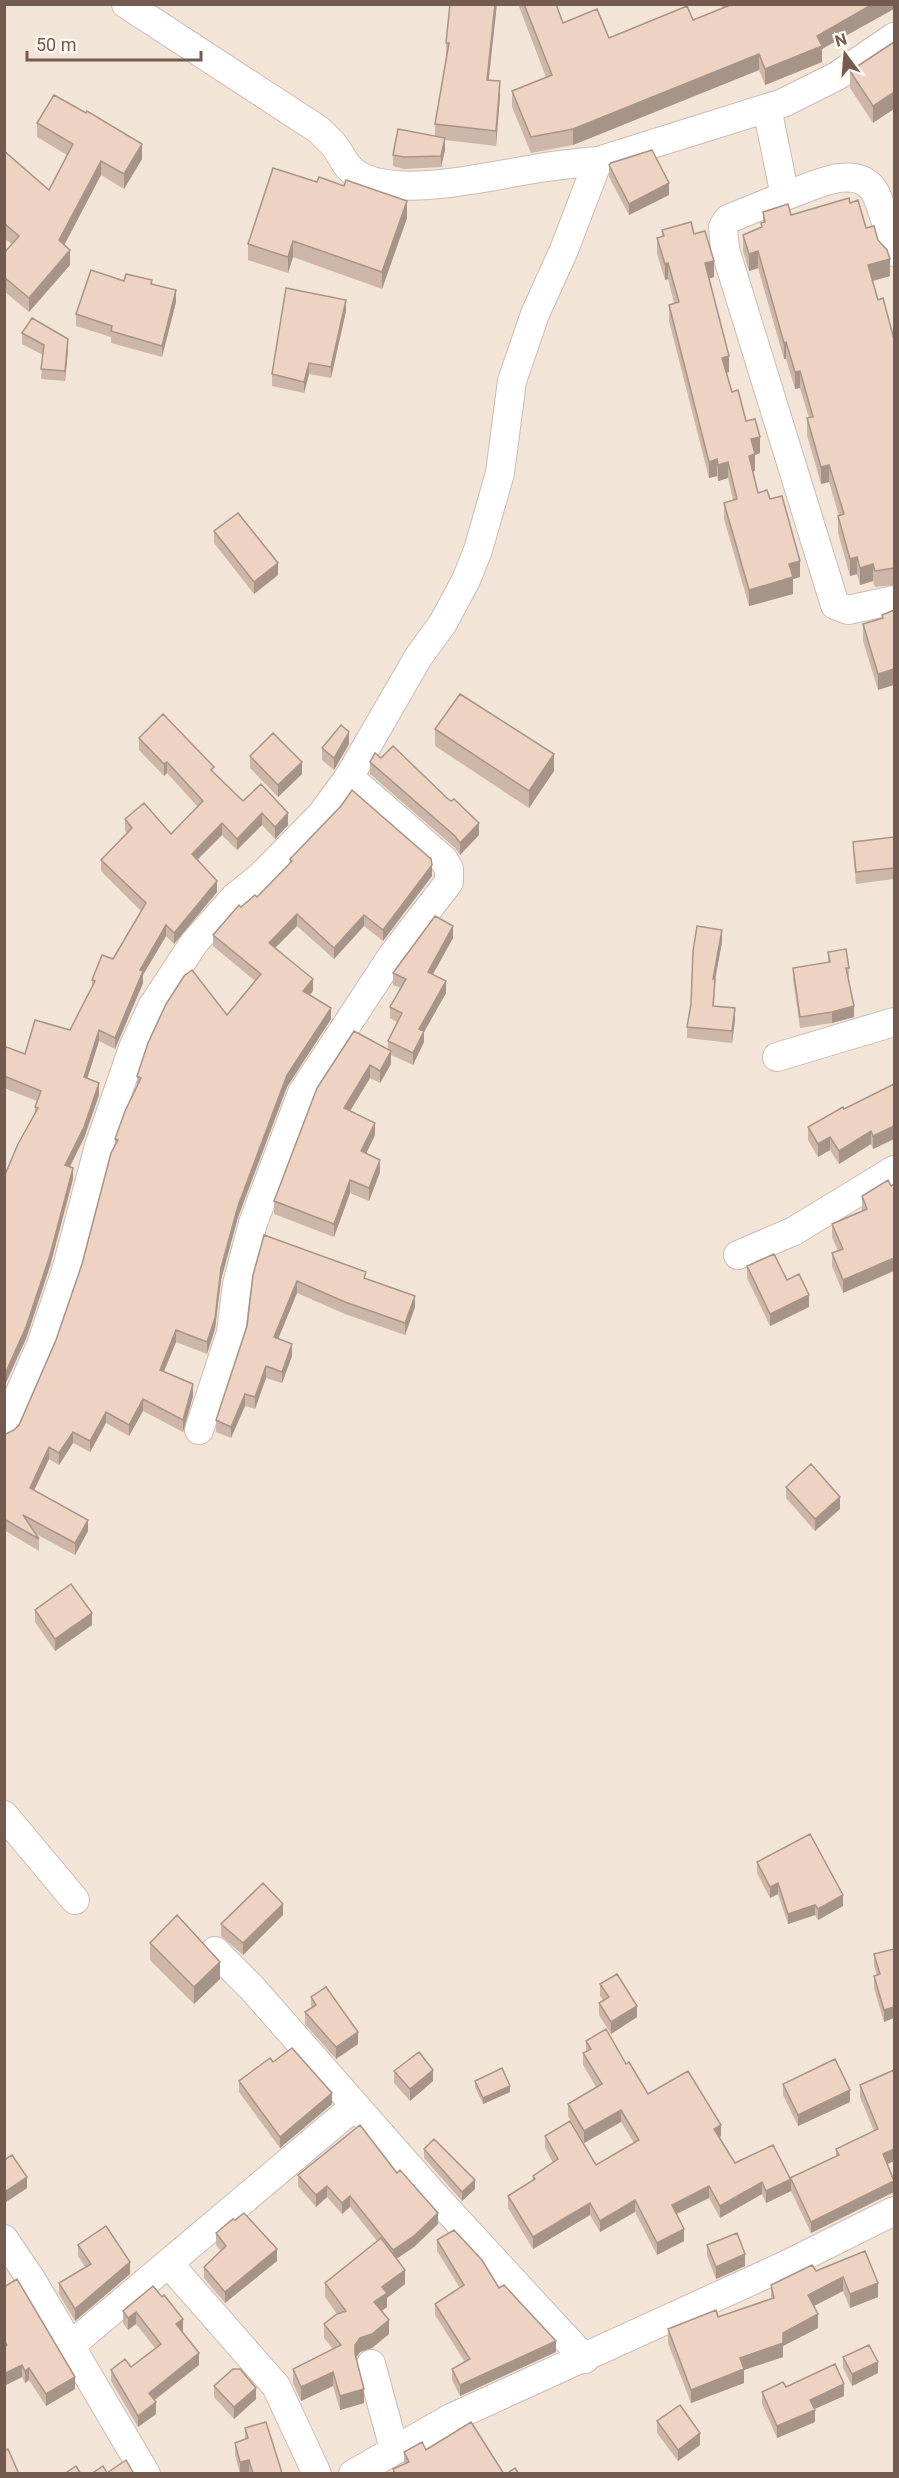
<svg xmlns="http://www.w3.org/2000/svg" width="899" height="2478" font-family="Roboto,sans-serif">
<rect width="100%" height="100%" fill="#fbf4e9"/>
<path fill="#f2e5d8" d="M5 5H894V2473H5Z"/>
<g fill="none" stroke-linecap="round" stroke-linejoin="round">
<g stroke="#cdbbb0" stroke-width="30">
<path id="minor" d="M126 4 319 130C323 134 328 139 332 143 342 154 344 167 358 175 398 199 489 176 534 169 556 165 577 163 598 161
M767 108 785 196 728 219 723 227 725 249 835 605 848 610 894 600
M785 196C810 188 853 163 873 189 881 200 890 238 894 252
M777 1057 894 1022
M738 1255 794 1231 894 1170
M4 1429 41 1345 66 1271 99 1146 133 1048 152 1007 194 943 235 897 260 877 321 815 349 777 419 656 443 623 466 580 478 550 500 473 512 381 535 314 564 250 598 161 783 103 837 76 894 37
M199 1430 231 1333 237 1284 253 1223 302 1093 392 956 449 882V869L444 860 349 777
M4 1815 75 1900
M215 1951 252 1988 432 2193 585 2359
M4 2239 31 2279 146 2474
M169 2264 276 2386 317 2474
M70 2346 355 2106
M371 2364 394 2449
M353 2474 451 2418 786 2265 894 2211"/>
</g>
<use href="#minor" stroke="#fff" stroke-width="28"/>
</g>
<path fill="#cdb5a8" d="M450 4 489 80 500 96 496 146 445 140V150L441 167 404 169 393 166V155L435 136V124L446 58V43Z
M518 4H556L563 23 609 38 693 20 723 9 721 4H894L822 49V62L765 85 759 70 573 145 531 153 512 107V91L546 77Z
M894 42 873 123 850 88V71Z
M37 123 142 159 124 189 101 175 64 245 70 265 29 312 4 291V253L12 244 4 238V151L49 190 67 155 37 137Z
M609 165 669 195 629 215 609 177Z
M850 203 866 228 878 240 890 276 873 281 878 300 894 339V585L875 587 873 581 860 585 857 574 850 576 838 533V516H839L829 482 821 484 807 435V418H809L800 388 795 389 786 359H784L758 268 749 271 743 251V235L761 228V223H763V212L791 215Z
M407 218 382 289 293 257 288 273 248 260V244Z
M662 230 694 234 714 277 709 279 729 372 726 373 732 392 760 453 755 455V471H753L758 493 770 499 800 577 793 579V594L749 606 724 519V503L733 500 728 478 718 481 717 476 709 478 669 321V305L674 303 668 279 665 280 657 254V238L662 237Z
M124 281 152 284 176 302 162 357 111 343V337L76 326V314Z
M346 311 331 378 309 374 304 393 272 386V374Z
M22 333 68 350 65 381 41 379 43 355 22 344Z
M214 531 278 575 254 594 214 543Z
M894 610 878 690 863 641V624L882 619V615Z
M435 729 554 771 529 808 435 746Z
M139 738 214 774 243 801 288 825 275 839 262 825 237 850 222 835 198 859 217 892 174 944 166 936 143 975V983L115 1049 99 1041 87 1078 99 1095 84 1138 70 1167 73 1179 50 1266 26 1339 35 1107 37 1101 4 1088V1046L25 1054 70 1030 92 987V980L113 959 141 911 101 871V860L127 833 125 831V819L171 834 198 807 167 773 164 776 139 750Z
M349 744 334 770 322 760V748Z
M250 756 302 774 278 797 250 768Z
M370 762 479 835 460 855 455 848 370 774Z
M894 837V879L856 884 853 854V842Z
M290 859 432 876 383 941 364 926 334 959 297 926 275 948 313 991 309 995 331 1019 287 1087 238 1217 221 1280 215 1329 207 1354 176 1342 164 1371 193 1396 183 1432 143 1411 129 1436 106 1423 90 1452 73 1443 59 1465 49 1459 34 1490 88 1531 75 1555 36 1534 39 1539V1551L4 1530V1434H6L14 1430 19 1425 56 1340 82 1264 115 1146V1139L137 1087V1076L227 1015 255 981 213 946V935L241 907 257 897 290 864Z
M453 938 433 974 446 993 424 1032V1042L413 1065 391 1055V1064L380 1083 370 1078 350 1111 375 1135 366 1154 380 1172 369 1201 350 1193 334 1237 274 1214V1201L317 1088 388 1050V1041L397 1022 390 1018V1007L401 988 393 985V973Z
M722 942 715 979V991L714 1006 735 1020 732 1043 687 1038V1027Z
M828 952 849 968V979L854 1017 832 1023 800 1028 793 979V968L828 962Z
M894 1084V1139L873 1149 871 1144 839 1164 830 1150 818 1157 808 1140V1127Z
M888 1180 843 1293 832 1266V1253L838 1251 832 1237V1224L862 1211V1196Z
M747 1266 787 1280 809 1307 770 1326 747 1278Z
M253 1275 366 1279 415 1307 405 1335 345 1314 297 1293 278 1339 292 1356 282 1383 266 1378 255 1409 245 1406 231 1438 216 1432V1420L247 1326Z
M786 1487 840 1509 815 1531 786 1498Z
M35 1610 92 1625 55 1651 35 1622Z
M757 1862 843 1906 818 1920 815 1915 788 1924 778 1894 770 1898 757 1873Z
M283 1915 243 1955 221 1936V1924Z
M150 1943 220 1979 194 2004 150 1960Z
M894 1949 884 2022 874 1988V1976L877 1975 874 1966V1954Z
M600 1984 637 2017 611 2034 599 2015V2003L603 2000 600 1996Z
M311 1997 358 2044 336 2059 305 2024V2012L311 2008Z
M586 2041 626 2064 648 2094 721 2136 719 2138 735 2163 790 2178 836 2156V2149L874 2131 860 2097V2085L894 2161 888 2164 894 2179V2192L811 2233 791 2191 766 2203 762 2194 720 2218 709 2198 676 2214 684 2241 657 2255 635 2212 600 2232 590 2215 533 2249 508 2208V2196L533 2180V2176L553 2163 545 2148V2136L596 2165 634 2143 621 2122 584 2143 568 2116V2104L596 2087 583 2065V2053L586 2051Z
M273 2062 332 2104 280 2148 239 2092V2081Z
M394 2071 433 2081 410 2101 394 2083Z
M475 2081 510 2092 483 2104 475 2087Z
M783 2084 850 2102 798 2126 783 2095Z
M424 2149 475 2189 462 2201 424 2158Z
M4 2160 27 2188 6 2202 4 2200Z
M397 2173 438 2224 414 2247 396 2259 405 2284 387 2298V2307L382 2311 389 2334 372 2348 360 2352 356 2358 364 2403 340 2410 333 2386 301 2401 293 2383V2369L333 2349 324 2338V2324L337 2314 325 2297V2283L377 2241 350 2207 342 2214 327 2197 316 2207 298 2186V2175Z
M216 2233 277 2261 225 2303 204 2278V2267L221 2251 216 2245Z
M437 2240 499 2288 556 2352 460 2396 452 2380V2369L465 2362 435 2315V2304L460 2288 437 2251Z
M78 2245 130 2274 75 2321 59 2294V2283L85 2267 78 2256Z
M707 2245 745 2266 716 2279 707 2256Z
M865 2251 878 2297 850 2308 843 2291 814 2306 818 2328 783 2346V2357L744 2370V2383L691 2403 668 2343V2329L718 2317 771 2298V2285L816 2271Z
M153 2286 183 2331H182L199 2365 155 2400 156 2414 138 2427 111 2381V2370L131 2367 155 2348 136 2324 128 2330 123 2323V2311Z
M4 2287 75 2389 46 2406 29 2380 25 2383 22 2377 4 2386Z
M843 2357 878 2373 852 2386 843 2368Z
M214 2386 256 2399 234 2419 214 2397Z
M786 2387 844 2396 814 2409 815 2422 777 2438 762 2404V2392Z
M657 2421 700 2445 678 2461 657 2433Z
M245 2428 282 2474H250L249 2472 240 2474 235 2455V2443L245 2439Z
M426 2450 504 2474H393V2469L404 2464V2452Z"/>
<path fill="#a79488" d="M495 4H497L487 95V80Z
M873 4H894V9L822 49V62L765 85V69L817 36Z
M759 54V70L573 145V129Z
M500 81V96L496 146V131Z
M894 92V109L873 123V106Z
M445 138V150L441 167V156Z
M142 144V159L124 189V174Z
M101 161V175L59 255V240Z
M669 183V195L629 215V204Z
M407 201V218L382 289V272Z
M293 241V257L288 273V257Z
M70 250V265L29 312V298Z
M758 251V268L749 271V254Z
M890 259V276L868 282V265Z
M714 261V277L705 280V263Z
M668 263V279L665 280V264Z
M176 290V302L162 357V346Z
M346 300V311L331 378V367Z
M68 339V350L65 381V371Z
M786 342V359H784V343Z
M729 356V372L722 374V358Z
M309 363V374L304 393V382Z
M800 371V388L795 389V372Z
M760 437V453L755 455V471L749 472V456L751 439Z
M717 459V476L709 478V462Z
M728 462V478L718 481V465Z
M829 465V482L821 484V467Z
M857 557V574L850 576V559Z
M800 561V577L793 579V594L749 606V590L789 564Z
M278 563V575L254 594V582Z
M873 564V581L860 585V568Z
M894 669V685L878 690V674Z
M349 732V744L334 770V758Z
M554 754V771L529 808V791Z
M167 762V773L164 776V764Z
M302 762V774L278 797V785Z
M262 813V825L237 850V839Z
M288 813V825L275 839V827Z
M222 823V835L192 865V854Z
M479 823V835L460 855V843Z
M432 865V876L383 941V930Z
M217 881V892L174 944V933Z
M297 914V926L269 954V943Z
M364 915V926L334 959V948Z
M166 925V936L143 975V983L115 1049V1038L140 970Z
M453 926V938L428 983V972Z
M722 930V942L713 991V979Z
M313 979V991L303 1003V991Z
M446 981V993L424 1032V1042L413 1065V1053L419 1029Z
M854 1006V1017L832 1023V1012Z
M331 1008V1019L287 1087 238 1217 221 1280 215 1329 207 1354V1342L221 1268 238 1206 287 1075Z
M735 1008V1020L732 1043V1031Z
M99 1030V1041L84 1089V1077Z
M391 1051V1064L380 1083V1071Z
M370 1065V1078L344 1121V1108Z
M99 1083V1095L84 1138 65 1176V1165Z
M375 1123V1135L361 1164V1151Z
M894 1126V1139L873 1149V1136Z
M871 1131V1144L839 1164V1151Z
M830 1137V1150L818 1157V1144Z
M380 1160V1172L369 1201V1188Z
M73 1168V1179L50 1266 26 1339 4 1387V1376Z
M350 1180V1193L334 1237V1224Z
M894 1258V1271L843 1293V1280Z
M297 1281V1293L274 1349V1337Z
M809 1295V1307L770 1326V1314Z
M415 1296V1307L405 1335V1323Z
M176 1330V1342L160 1381V1370Z
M292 1344V1356L282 1383V1372Z
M266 1366V1378L255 1409V1397Z
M193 1384V1396L183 1432V1420Z
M245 1394V1406L231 1438V1427Z
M143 1399V1411L129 1436V1425Z
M106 1412V1423L90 1452V1441Z
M73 1432V1443L59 1465V1453Z
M49 1447V1459L30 1499V1488Z
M840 1497V1509L815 1531V1519Z
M88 1520V1531L75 1555V1543Z
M92 1613V1625L55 1651V1639Z
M778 1883V1894L770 1898V1887Z
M843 1895V1906L818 1920V1909Z
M283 1904V1915L243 1955V1943Z
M815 1905V1915L788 1924V1914Z
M220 1962V1979L194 2004V1987Z
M637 2006V2017L611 2034V2022Z
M894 2007V2018L884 2022V2010Z
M358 2032V2044L336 2059V2047Z
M433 2070V2081L410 2101V2089Z
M510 2086V2092L483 2104V2098Z
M850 2090V2102L798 2126V2115Z
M332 2093V2104L280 2148V2137Z
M621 2110V2122L584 2143V2131Z
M721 2125V2136L714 2141V2129Z
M894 2149V2161L883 2166V2154Z
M27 2177V2188L6 2202V2191Z
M791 2179V2191L766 2203V2191Z
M475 2180V2189L462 2201V2192Z
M894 2181V2192L811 2233V2222Z
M762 2182V2194L720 2218V2206Z
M327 2186V2197L316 2207V2195Z
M709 2186V2198L672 2216V2205Z
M350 2196V2207L342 2214V2203Z
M635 2200V2212L600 2232V2221Z
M590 2203V2215L533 2249V2237Z
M438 2213V2224L414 2247 393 2261V2250Z
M684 2229V2241L657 2255V2243Z
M277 2249V2261L225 2303V2292Z
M745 2254V2266L716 2279V2267Z
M130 2262V2274L75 2321V2309Z
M405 2270V2284L387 2298V2307L374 2316V2302L382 2287Z
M843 2277V2291L808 2309V2295Z
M878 2283V2297L850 2308V2294Z
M136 2312V2324L128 2330V2318Z
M818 2314V2328L783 2346V2357L744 2370V2383L691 2403V2390L740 2358 783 2333Z
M183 2319V2331L176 2336V2324Z
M389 2320V2334L372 2348 360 2352 355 2359V2345L360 2338Z
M556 2341V2352L460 2396V2385Z
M199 2353V2365L149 2404V2393Z
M878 2362V2373L852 2386V2374Z
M22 2365V2377L4 2386V2374Z
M29 2368V2380L25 2383V2371Z
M333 2372V2386L301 2401V2387Z
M75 2377V2389L46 2406V2394Z
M844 2384V2396L810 2411V2400Z
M256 2388V2399L234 2419V2407Z
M364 2389V2403L340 2410V2396Z
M156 2402V2414L138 2427V2416Z
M815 2410V2422L777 2438V2426Z
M700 2433V2445L678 2461V2450Z
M249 2460V2472L240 2474V2462Z"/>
<path fill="#eed3c3" stroke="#a79488" stroke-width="1.5" d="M450 4H495L487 80 500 81 496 131 435 124 449 43H446Z
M524 4H556L563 23 597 9 609 38 687 6 693 20 728 6V4H873L817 36 822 46 765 69 759 54 573 129 531 137 512 91 552 75Z
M894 42V92L873 106 850 71Z
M54 95 86 113 87 111 142 144 124 174 101 161 59 240 70 250 29 298 4 277V253L19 236 4 223V151L49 190 73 144 37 123Z
M398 129 445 138 441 156 404 157 393 155Z
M652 150 669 183 629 204 609 165 611 163Z
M273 168 317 182 319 177 344 186 346 180 407 201 382 272 293 241 288 257 248 244Z
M849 198 850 203 858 200 866 228 874 226 878 240 887 250 890 259 868 265 878 300 883 298 894 339V568L875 571 873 564 860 568 857 557 850 559 838 516 844 514 829 465 821 467 807 418 813 417 800 371 795 372 786 342 784 343 758 251 749 254 743 235 762 227 761 223 765 222 763 212 788 204 791 215Z
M691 222 694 234 705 231 714 261 705 263 729 356 722 358 732 392 738 390 746 421 755 419 760 437 751 439 755 454 749 456 758 493 767 490 770 499 782 496 800 561 789 564 793 577 749 590 724 503 737 499 728 462 718 465 717 459 709 462 669 305 679 302 668 263 665 264 657 238 664 236 662 230Z
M91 270 124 281 126 274 152 280 151 284 176 290 162 346 111 331 112 326 76 314Z
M286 288 346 300 331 367 309 363 304 382 272 374Z
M32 318 68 339 65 371 41 369 44 345 22 333Z
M238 513 278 563 254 582 214 531Z
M894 610V669L878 674 863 624 883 618 882 615Z
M460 694 554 754 529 791 435 729Z
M163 714 214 767 211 770 243 801 261 784 288 813 275 827 262 813 237 839 222 823 192 854 217 881 174 933 166 925 140 970 143 971 115 1038 99 1030 84 1077 99 1083 84 1127 65 1165 73 1168 50 1255 26 1327 4 1376V1177L18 1144 38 1108 35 1107 41 1091 4 1076V1046L25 1054 35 1020 70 1030 95 981 92 980 102 955 113 959 146 903 101 860 132 828 125 819 144 803 171 834 203 801 167 762 164 764 139 738Z
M341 725 349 732 334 758 322 748Z
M273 733 302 762 278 785 250 756Z
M393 746 447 798 451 801 454 799 479 823 460 843 455 836 370 762 375 753 381 758Z
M352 790 431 859 432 865 383 930 364 915 334 948 297 914 269 943 313 979 303 991 331 1008 287 1075 238 1206 221 1268 215 1318 207 1342 176 1330 160 1370 193 1384 183 1420 143 1399 129 1425 106 1412 90 1441 73 1432 59 1453 49 1447 30 1488 88 1520 75 1543 23 1515 39 1539 4 1519V1434H6L14 1430 19 1425 56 1340 82 1264 111 1153 118 1140 115 1139 125 1111 141 1078 137 1076 148 1043 166 1004 184 976 192 970 227 1015 261 974 213 935 239 905 241 907 255 895 257 897 292 861 290 859 341 806Z
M894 837V868L856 872 853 842Z
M435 916 453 926 428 972 446 981 419 1029 424 1031 413 1053 388 1041 402 1013 390 1007 406 979 393 973Z
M697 926 722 930 713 979H715L713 1006 735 1008 732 1031 687 1027 691 1004 693 951Z
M846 949 849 968H846L854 1006 832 1012 800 1017 793 968 830 962 828 952Z
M354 1031 391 1051 380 1071 370 1065 344 1108 375 1123 361 1151 380 1160 369 1188 350 1180 334 1224 274 1201 317 1088Z
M894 1084V1126L873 1136 871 1131 839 1151 830 1137 818 1144 808 1127 843 1107 844 1109Z
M888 1180 891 1186 894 1184V1258L843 1280 832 1253 843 1249 832 1224 867 1209 862 1196Z
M264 1235 366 1272 364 1278 415 1296 405 1323 345 1302 297 1281 274 1337 292 1344 282 1372 266 1366 255 1397 245 1394 231 1427 216 1420 247 1326 253 1275Z
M774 1254 787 1280 799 1274 809 1295 770 1314 747 1266Z
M811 1464 840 1497 815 1519 786 1487Z
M71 1584 92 1613 55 1639 35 1610Z
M810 1834 843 1895 818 1909 815 1905 788 1914 778 1883 770 1887 757 1862Z
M263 1883 283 1904 243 1943 221 1924Z
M177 1915 220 1962 194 1987 150 1943Z
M894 1949V2007L884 2010 874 1976 880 1974 874 1954Z
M617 1974 637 2006 611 2022 599 2003 609 1997 600 1984Z
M326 1987 358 2032 336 2047 305 2012 316 2005 311 1997Z
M606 2029 626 2064 629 2062 648 2094 688 2071 721 2125 714 2129 735 2163 773 2145 790 2178 839 2155 836 2149 878 2129 860 2085 894 2070V2149L883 2154 894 2181 811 2222 791 2179 766 2191 762 2182 720 2206 709 2186 672 2205 684 2229 657 2243 635 2200 600 2221 590 2203 533 2237 508 2196 535 2179 533 2176 558 2159 545 2136 570 2121 596 2165 639 2140 621 2110 584 2131 568 2104 602 2084 583 2053 591 2049 586 2041Z
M292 2048 332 2093 280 2137 239 2081 270 2058 273 2062Z
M419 2052 433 2070 410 2089 394 2071Z
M835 2059 850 2090 798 2115 783 2084Z
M502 2068 510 2086 483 2098 475 2081Z
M360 2125 397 2173 400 2170 438 2213 414 2236 393 2250 350 2196 342 2203 327 2186 316 2195 298 2175Z
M434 2139 475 2180 462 2192 424 2149Z
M12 2155 27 2177 6 2191 4 2188V2160Z
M244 2213 277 2249 225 2292 204 2267 226 2246 216 2233 233 2219 235 2220Z
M106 2226 130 2262 75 2309 59 2283 91 2264 78 2245Z
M454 2230 482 2260 499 2288 504 2285 556 2341 460 2385 452 2369 470 2359 435 2304 464 2285 437 2240Z
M737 2233 745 2254 716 2267 707 2245Z
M381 2238 405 2270 382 2287 387 2293 374 2302 389 2320 372 2334 360 2338 355 2345V2354L364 2389 340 2396 333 2372 301 2387 293 2369 341 2345 324 2324 337 2314 346 2311 325 2283Z
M865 2251 878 2283 850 2294 843 2277 808 2295 818 2314 783 2333V2343L740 2358 744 2369 691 2390 668 2329 716 2310 718 2317 774 2298 771 2285 812 2265 816 2271Z
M17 2279 75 2377 46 2394 29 2368 25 2371 22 2365 4 2374V2347L7 2345 4 2341V2287Z
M153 2286 162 2297 164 2295 183 2319 176 2324 199 2353 149 2393 156 2402 138 2416 111 2370 125 2359 131 2367 161 2344 136 2312 128 2318 123 2311Z
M869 2345 878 2362 852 2374 843 2357Z
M835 2364 844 2384 810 2400 815 2410 777 2426 762 2392 783 2382 786 2387Z
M233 2369H240L256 2388 234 2407 214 2386Z
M680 2405 700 2433 678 2450 657 2421Z
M266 2422 282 2473 253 2474 249 2460 240 2462 235 2443 248 2438 245 2428Z
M471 2422 504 2474H395L393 2469 409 2462 404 2452 422 2442 426 2450Z
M8 2449 19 2474H4V2451Z
M126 2460 134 2474H91L103 2466 107 2473Z
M76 2466 81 2474H64Z
M515 2468 519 2474H506Z"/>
<rect width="899" height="2478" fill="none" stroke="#745a4f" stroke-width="12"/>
<g transform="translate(845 54) rotate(344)" stroke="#fef8f0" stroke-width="4.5" paint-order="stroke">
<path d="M0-4.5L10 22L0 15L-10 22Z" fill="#745a4f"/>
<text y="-9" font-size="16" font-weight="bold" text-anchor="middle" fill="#745a4f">N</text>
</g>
<path d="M27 51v9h174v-9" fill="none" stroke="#745a4f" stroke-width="3"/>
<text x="36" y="51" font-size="18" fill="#745a4f" stroke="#fef8f0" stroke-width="4.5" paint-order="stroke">50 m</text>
</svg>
